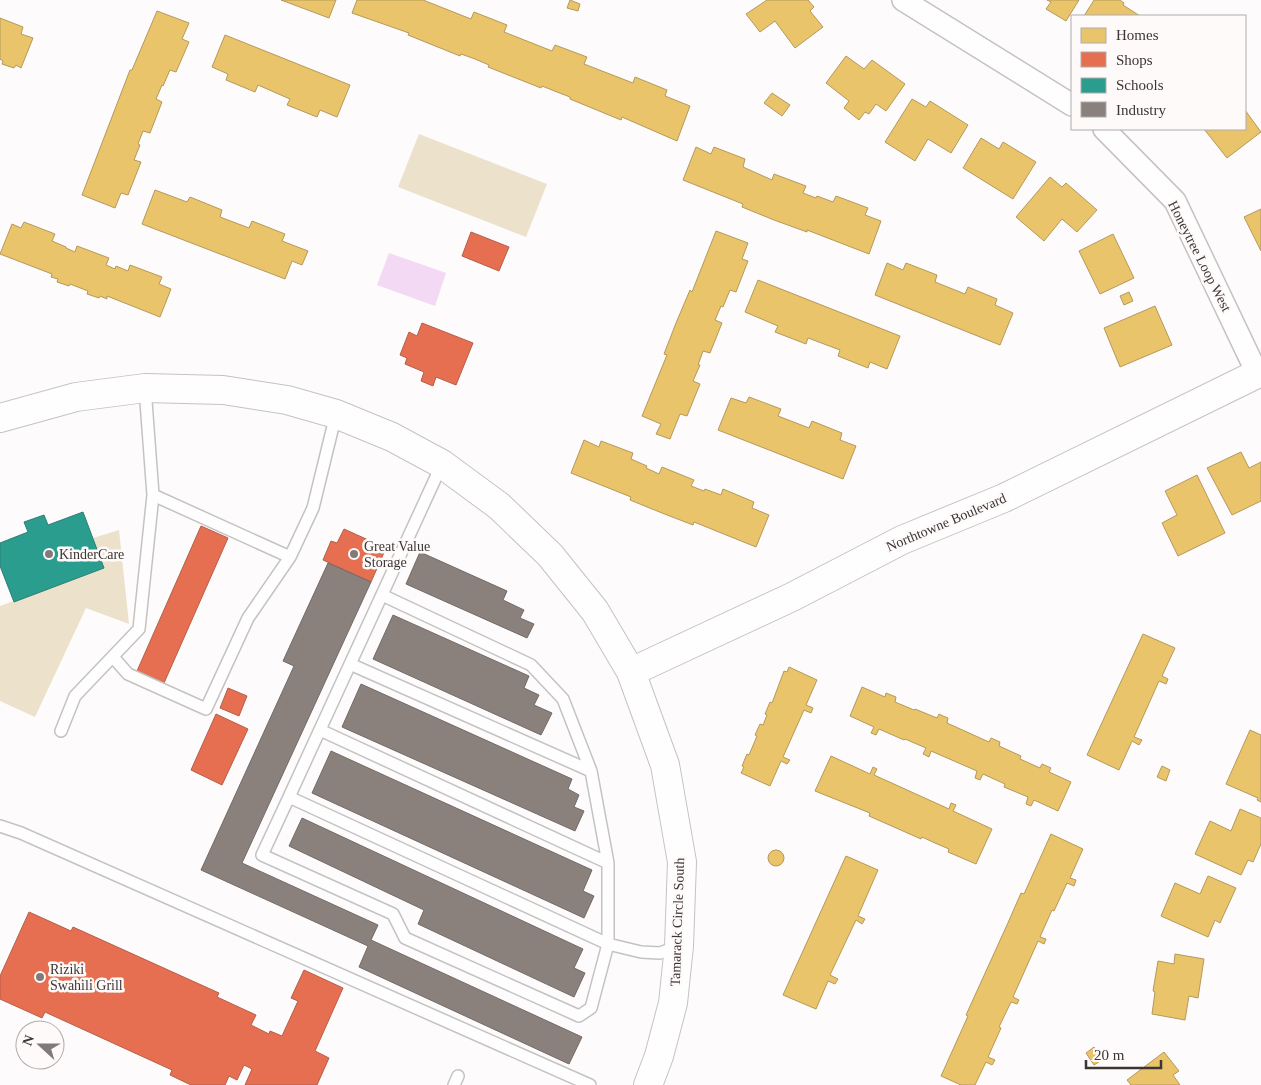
<svg xmlns="http://www.w3.org/2000/svg" width="1261" height="1085" font-family="'Times New Roman',serif">
<rect width="100%" height="100%" fill="#fdfbfb"/>
<path fill="#ece2cb" d="M419 134 547 184 526 237 398 187Z
M119 530 129 624 86 608 35 717 0 701V606L103 568 93 538Z"/>
<path fill="#f3d9f3" d="M389 253 446 273 435 306 377 285Z"/>
<path fill="#e9c46a" stroke="#b5995a" d="M281 0H336L329 18Z
M357 0H423L471 19 474 12 507 25 504 32 552 51 555 45 587 57 584 64 633 83 635 77 667 90 665 96 690 106 677 141 622 117 621 120 570 99V97L557 92 542 86 541 88 488 67 489 65 475 59 461 54 460 56 408 35 409 33 352 13Z
M570 0 580 4 578 11 567 8Z
M767 0H808L814 7 810 11 823 27 795 48 775 21 760 32 746 14Z
M1047 0H1079L1066 21 1046 9 1051 2Z
M1094 0H1120L1124 3 1123 5 1140 16H1084Z
M157 11 189 23 182 39 189 42 176 72 170 70 163 86 162 85 156 99 162 102 150 133 143 131 138 144 140 145 134 160 141 162 128 195 121 193 115 208 82 195 130 70H132Z
M0 18 23 27 21 34 33 38 21 68 16 65 14 68 2 64 3 61 0 59Z
M225 35 350 85 337 117 320 110 317 117 287 105 290 99 258 85 255 92 226 80 228 74 212 67Z
M846 56 864 69 872 60 905 84 886 111 876 104 869 114 865 112 859 120 844 108 849 101 826 83Z
M772 93 790 105 782 116 764 103Z
M912 99 926 107 930 101 968 125 951 153 928 139 915 161 885 142Z
M1245 110 1261 132 1227 158 1204 129H1245Z
M981 138 999 149 1003 142 1036 162 1013 199 963 168Z
M696 147 711 154 714 147 745 159 743 167 772 180 774 174 806 186 803 193 816 198 817 196 833 202 836 196 868 208 865 215 881 221 869 254 807 230V232L774 220 742 207 743 204 683 180Z
M1050 177 1062 187 1066 183 1097 210 1077 232 1062 219 1044 241 1016 217Z
M155 190 187 202 190 197 222 210 220 217 249 228 252 221 285 234 282 241 308 251 302 265 292 261 285 279 142 224Z
M1261 209V251L1244 217Z
M24 222 55 234 52 241 66 247V248L75 252 77 246 109 258 106 265 115 269 116 266 128 271 130 265 162 277 159 284 171 289 160 317 107 296V299L100 296 99 298 87 294 88 291 70 284 69 286 57 282 58 279 51 277 52 274 0 254 12 224 21 228Z
M716 231 748 243 742 259 748 261 736 292 730 290 723 307 721 306 715 320 722 323 710 353 703 351 698 365H700L693 381 700 384 687 416 680 414 670 439 656 434 661 424 642 416 667 355 664 354 676 323 690 290 692 292Z
M1113 234 1134 278 1100 294 1079 251Z
M887 263 903 270 906 263 937 275 935 282 965 294 968 287 997 299 995 305 1013 313 1000 345 875 295Z
M758 280 900 336 887 369 870 362 868 368 838 356 840 350 808 338 806 344 775 332 778 326 745 312Z
M1129 292 1133 301 1124 305 1120 296Z
M1155 306 1172 345 1120 367 1104 328Z
M749 397 781 409 778 416 809 428 812 421 842 433 840 440 856 446 843 479 718 430 731 398 746 403Z
M584 440 599 447 601 441 633 453 631 459 647 466 646 468 659 474 662 467 694 480 691 486 704 491 705 489 721 495 723 489 754 502 752 508 769 515 756 547 694 522 693 525 662 513 630 500 631 497 571 473Z
M1241 452 1249 468 1261 462V501L1232 515 1207 468Z
M1197 475 1225 533 1178 556 1162 523 1177 515 1165 491Z
M1143 634 1175 648 1162 676 1168 679 1166 684 1159 681 1134 737 1142 740 1139 745 1132 741 1119 770 1087 755Z
M789 667 817 680 806 705 813 708 811 713 804 710 783 757 790 760 787 764 781 761 770 786 741 773 744 767 742 766 747 754 749 755 757 736 755 735 760 724 763 725 767 715 765 714 770 702 772 703 784 671 787 672Z
M862 687 885 697 886 693 896 697 895 702 914 710 915 709 937 718 939 714 943 716 948 718 947 723 989 742 991 738 1000 742 999 746 1021 756 1020 759 1040 768 1042 764 1051 768 1049 772 1071 782 1058 811 1034 800 1031 806 1026 804 1028 797 1004 787 1005 784 983 774 980 780 975 778 977 771 931 751 929 757 923 754 926 748 905 739 904 740 879 729 876 735 871 733 874 727 850 716Z
M1250 730 1261 735V802L1257 800 1258 798 1226 784Z
M831 756 870 774 873 767 877 769 874 775 949 809 951 803 956 805 953 811 992 829 976 864 948 852 949 849 935 843 922 837 921 839 869 816 870 813 815 791Z
M1162 766 1170 770 1166 781 1157 777Z
M1240 809 1261 818V844L1253 862 1248 860 1241 875 1195 854 1210 821 1231 831Z
M1051 834 1083 849 1070 878 1076 880 1074 886 1067 883 1054 911 1052 910 1040 937 1046 939 1044 944 1038 941 1013 997 1019 1000 1017 1004 1011 1002 999 1027 1001 1028 988 1057 995 1060 992 1065 986 1062 975 1085H961L941 1076 968 1016 966 1015 1007 925 1021 893 1024 894Z
M768 858a8 8 0 1 1 16 0a8 8 0 1 1-16 0Z
M846 856 878 870 858 916 865 919 862 924 856 920 830 975 838 979 835 984 828 981 816 1009 783 995Z
M1208 876 1236 888 1220 923 1215 920 1208 937 1161 916 1175 883 1200 894Z
M1175 954 1204 959 1198 998 1189 996 1185 1020 1152 1014 1155 992 1153 991 1158 961 1174 964Z
M1094 1047 1102 1060 1094 1065 1086 1053Z
M1164 1052 1179 1071 1173 1075 1180 1085H1131L1127 1080Z"/>
<path fill="#e76f51" stroke="#b45e49" d="M471 232 509 247 499 271 462 256Z
M422 323 473 343 456 385 436 377 433 386 421 381 424 372 405 364 407 358 400 355 409 332 417 336Z
M201 526 228 538 164 683 137 671Z
M344 529 386 548 371 582 323 560 331 541 337 543Z
M228 688 247 696 239 716 220 708Z
M216 714 248 729 222 785 191 770Z
M29 912 71 931 73 927 219 993 217 997 256 1015 251 1025 269 1034 270 1031 282 1036 298 1001 291 998 304 970 343 988 315 1051 329 1058 317 1085H245L252 1069 244 1065 237 1080 229 1076 225 1085H191L170 1075 172 1070 45 1012 42 1018 0 999V976Z"/>
<path fill="#2a9d8f" stroke="#2f7e74" d="M83 512 104 568 14 602 0 566V543L28 532 24 522 44 515 48 525Z"/>
<path fill="#8a817c" stroke="#736a67" d="M420 552 507 591 503 600 524 610 520 618 534 624 527 638 406 584Z
M328 563 371 582 242 863 378 925 371 940 582 1037 569 1064 359 967 368 946 201 870 294 666 283 661Z
M393 615 529 676 524 688 539 695 534 705 552 713 541 735 373 659Z
M361 684 572 779 568 789 579 795 574 807 584 811 575 831 342 727Z
M331 751 592 870 583 891 594 896 584 918 312 793Z
M302 818 583 949 574 968 585 973 574 997 418 924 424 910 289 846Z"/>
<g fill="none" stroke-linecap="round" stroke-linejoin="round">
<g stroke="#c5c2c2" stroke-width="14">
<path id="lane" d="M442 464 289 797 608 944 641 952 660 953 679 946
M153 495 290 557 313 508 336 414
M113 657 128 674 206 709 248 618 290 557
M350 664 591 771
M320 730 608 863
M61 731 75 696 139 629 153 495 145 388
M289 797 262 855 393 914 405 938 579 1016 591 1008 608 944V863L591 771 563 699 531 665 382 595
M0 826 21 833 590 1085
M454 1085 458 1076"/>
</g>
<g stroke="#c5c2c2" stroke-width="24">
<path id="street" d="M903 0 1072 105
M1104 129 1175 201 1257 373"/>
</g>
<g stroke="#c5c2c2" stroke-width="30">
<path id="secondary" d="M0 418 76 397 145 388 223 390 287 400 336 414 392 437 442 464 499 506 550 555 595 611 631 672 665 765 682 862 679 946 673 1003 659 1056 648 1085
M631 672 792 597 902 540 1004 498 1261 372"/>
</g>
<use href="#lane" stroke="#fffefe" stroke-width="11"/>
<use href="#street" stroke="#fffefe" stroke-width="21"/>
<use href="#secondary" stroke="#fffefe" stroke-width="28"/>
</g>
<g fill="#807b7a" stroke="#fefafa" stroke-width="2">
<circle cx="49" cy="554" r="5"/>
<circle cx="354" cy="554" r="5"/>
<circle cx="40" cy="977" r="5"/>
</g>
<g text-anchor="middle" stroke-width="5" stroke-linejoin="round" paint-order="stroke">
<g font-size="14" fill="#3c3635" stroke="#fefafa">
<text transform="translate(1200 256) rotate(63)" y="5">Honeytree Loop West</text>
<text transform="translate(946 522) rotate(-23)" y="5">Northtowne Boulevard</text>
<text transform="translate(677 922) rotate(-88)" y="5">Tamarack Circle South</text>
</g>
<g font-size="14" fill="#3c3635" stroke="#fefafa" text-anchor="start">
<text x="364" y="551">Great Value<tspan x="364" dy="16">Storage</tspan></text>
<text x="59" y="559">KinderCare</text>
<text x="50" y="974">Riziki<tspan x="50" dy="16">Swahili Grill</tspan></text>
</g>
</g>
<rect x="1071" y="15" width="175" height="115" fill="#fefafa" stroke="#b0acab"/>
<rect x="1081" y="28" width="25" height="15" fill="#e9c46a" stroke="#b0acab"/>
<text x="1116" y="40" font-size="15" fill="#3c3635">Homes</text>
<rect x="1081" y="52" width="25" height="15" fill="#e76f51" stroke="#b0acab"/>
<text x="1116" y="65" font-size="15" fill="#3c3635">Shops</text>
<rect x="1081" y="78" width="25" height="15" fill="#2a9d8f" stroke="#b0acab"/>
<text x="1116" y="90" font-size="15" fill="#3c3635">Schools</text>
<rect x="1081" y="102" width="25" height="15" fill="#8a817c" stroke="#b0acab"/>
<text x="1116" y="115" font-size="15" fill="#3c3635">Industry</text>
<g transform="translate(40 1045) rotate(291)"><circle r="24" fill="#fefafa" stroke="#b0acab"/>
<path d="M0-4L9 19L0 12L-9 19Z" fill="#807b7a"/>
<text y="-8" font-size="14" font-weight="bold" text-anchor="middle" fill="#3c3635">N</text>
</g>
<path d="M1086 1060v8h75v-8" fill="none" stroke="#3c3635" stroke-width="2.5"/>
<text x="1094" y="1060" font-size="15" fill="#3c3635" stroke="#fefafa" stroke-width="4" paint-order="stroke">20 m</text>
</svg>
